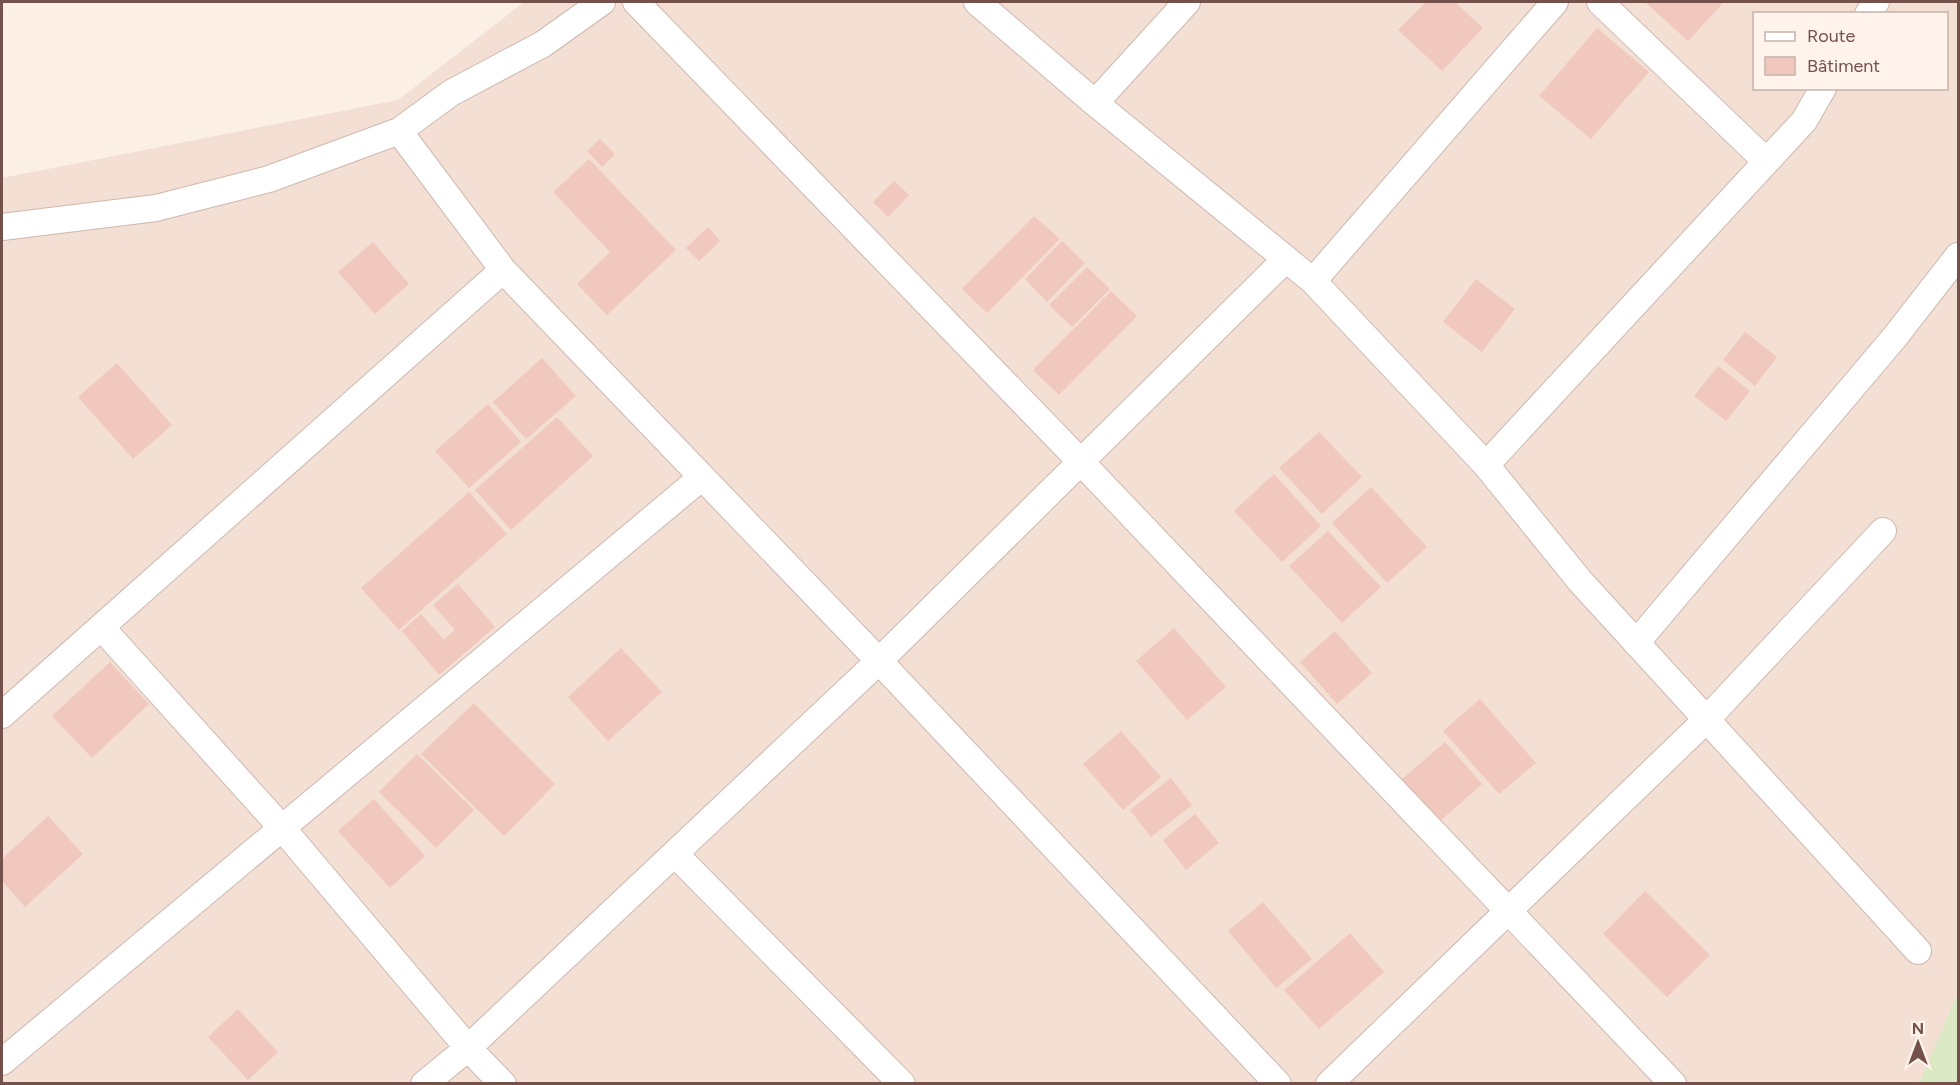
<svg xmlns="http://www.w3.org/2000/svg" width="1960" height="1085" font-family="Figtree,sans-serif">
<rect width="100%" height="100%" fill="#fcefe5"/>
<path fill="#f3dfd3" fill-rule="evenodd" d="M524 2H1958V993L1919 1083 2 1084V178L398 100ZM1754 14H1946V88H1754Z"/>
<path fill="#dae9c3" d="M1958 993V1083H1919Z"/>
<path fill="#f1c8bd" d="M1426 2H1455L1483 28 1442 71 1398 30Z
M1645 2H1724L1688 41Z
M1597 28 1649 72 1591 139 1539 96Z
M600 139 615 154 602 167 587 151Z
M589 159 676 250 607 315 577 284 610 252 553 192Z
M894 181 909 195 888 217 873 202Z
M1034 216 1060 239 987 313 962 289Z
M708 227 720 241 699 261 686 248Z
M1062 241 1085 263 1047 302 1025 279Z
M373 242 409 284 375 314 338 272Z
M1087 267 1110 289 1072 327 1049 305Z
M1476 279 1515 309 1482 352 1443 322Z
M1111 291 1137 316 1059 395 1033 370Z
M1745 332 1777 357 1755 386 1723 360Z
M542 358 576 396 526 439 493 402Z
M117 363 172 425 133 459 78 397Z
M1718 366 1750 391 1726 421 1694 396Z
M488 404 521 442 469 488 435 451Z
M557 417 593 456 511 530 475 490Z
M1319 432 1362 477 1322 514 1279 468Z
M1274 474 1321 526 1282 562 1234 511Z
M1371 487 1427 547 1387 583 1332 523Z
M469 492 507 534 399 630 361 588Z
M1328 531 1381 587 1342 623 1289 566Z
M458 584 495 627 439 675 402 631 421 614 444 640 455 630 433 605Z
M1174 628 1226 687 1187 720 1136 661Z
M1335 631 1372 673 1337 704 1300 662Z
M621 648 662 692 608 741 568 697Z
M110 662 149 704 92 758 52 716Z
M1480 699 1536 763 1499 794 1443 731Z
M474 703 555 784 504 836 421 754Z
M1121 731 1161 777 1123 810 1083 764Z
M1445 742 1482 784 1438 823 1401 780Z
M417 754 474 810 436 848 379 792Z
M1171 778 1192 805 1151 837 1130 810Z
M374 799 425 856 390 888 338 831Z
M1195 814 1219 843 1186 870 1163 840Z
M48 816 83 854 25 907 2 881V859Z
M1645 891 1710 955 1667 997 1603 934Z
M1263 902 1312 959 1276 988 1228 931Z
M1350 933 1384 972 1319 1029 1284 990Z
M238 1009 278 1052 248 1080 208 1037Z"/>
<g fill="none" stroke-linecap="round" stroke-linejoin="round">
<g stroke="#cfb7ae" stroke-width="28">
<path id="street" d="M636 2 1081 462 1673 1084
M977 2 1095 103 1313 281 1486 465 1580 581 1918 951
M1600 2 1766 161
M1868 14 1876 2
M1095 103 1187 2
M399 131 503 270 879 661 1278 1084
M2 227 156 208 269 179 399 131 451 93 543 44 602 2
M1313 281 1555 2
M1486 465 1804 121 1823 88
M101 627 282 828 468 1048 503 1084
M1636 643 1894 338 1958 256
M2 715 503 270
M675 854 902 1084
M2 1062 702 477
M424 1084 468 1048 879 661 1286 259
M1329 1084 1706 720 1883 531"/>
</g>
<use href="#street" stroke="#fff" stroke-width="26"/>
</g>
<rect width="1960" height="1085" fill="none" stroke="#74514a" stroke-width="6"/>
<rect x="1753" y="12" width="195" height="78" fill="#fff3eb" stroke="#c7b2ab" stroke-width="1.5"/>
<rect x="1765" y="32" width="30" height="9" fill="#ffffff" stroke="#c7b2ab" stroke-width="1.5"/>
<text x="1807" y="42" font-size="18" fill="#74514a">Route</text>
<rect x="1765" y="57" width="30" height="18" fill="#f1c8bd" stroke="#c7b2ab" stroke-width="1.5"/>
<text x="1807" y="72" font-size="18" fill="#74514a">Bâtiment</text>
<g transform="translate(1918 1043)" stroke="#fff3eb" stroke-width="4.5" paint-order="stroke">
<path d="M0-4.5L10 22L0 15L-10 22Z" fill="#74514a"/>
<text y="-9" font-size="16" font-weight="bold" text-anchor="middle" fill="#74514a">N</text>
</g>
</svg>
